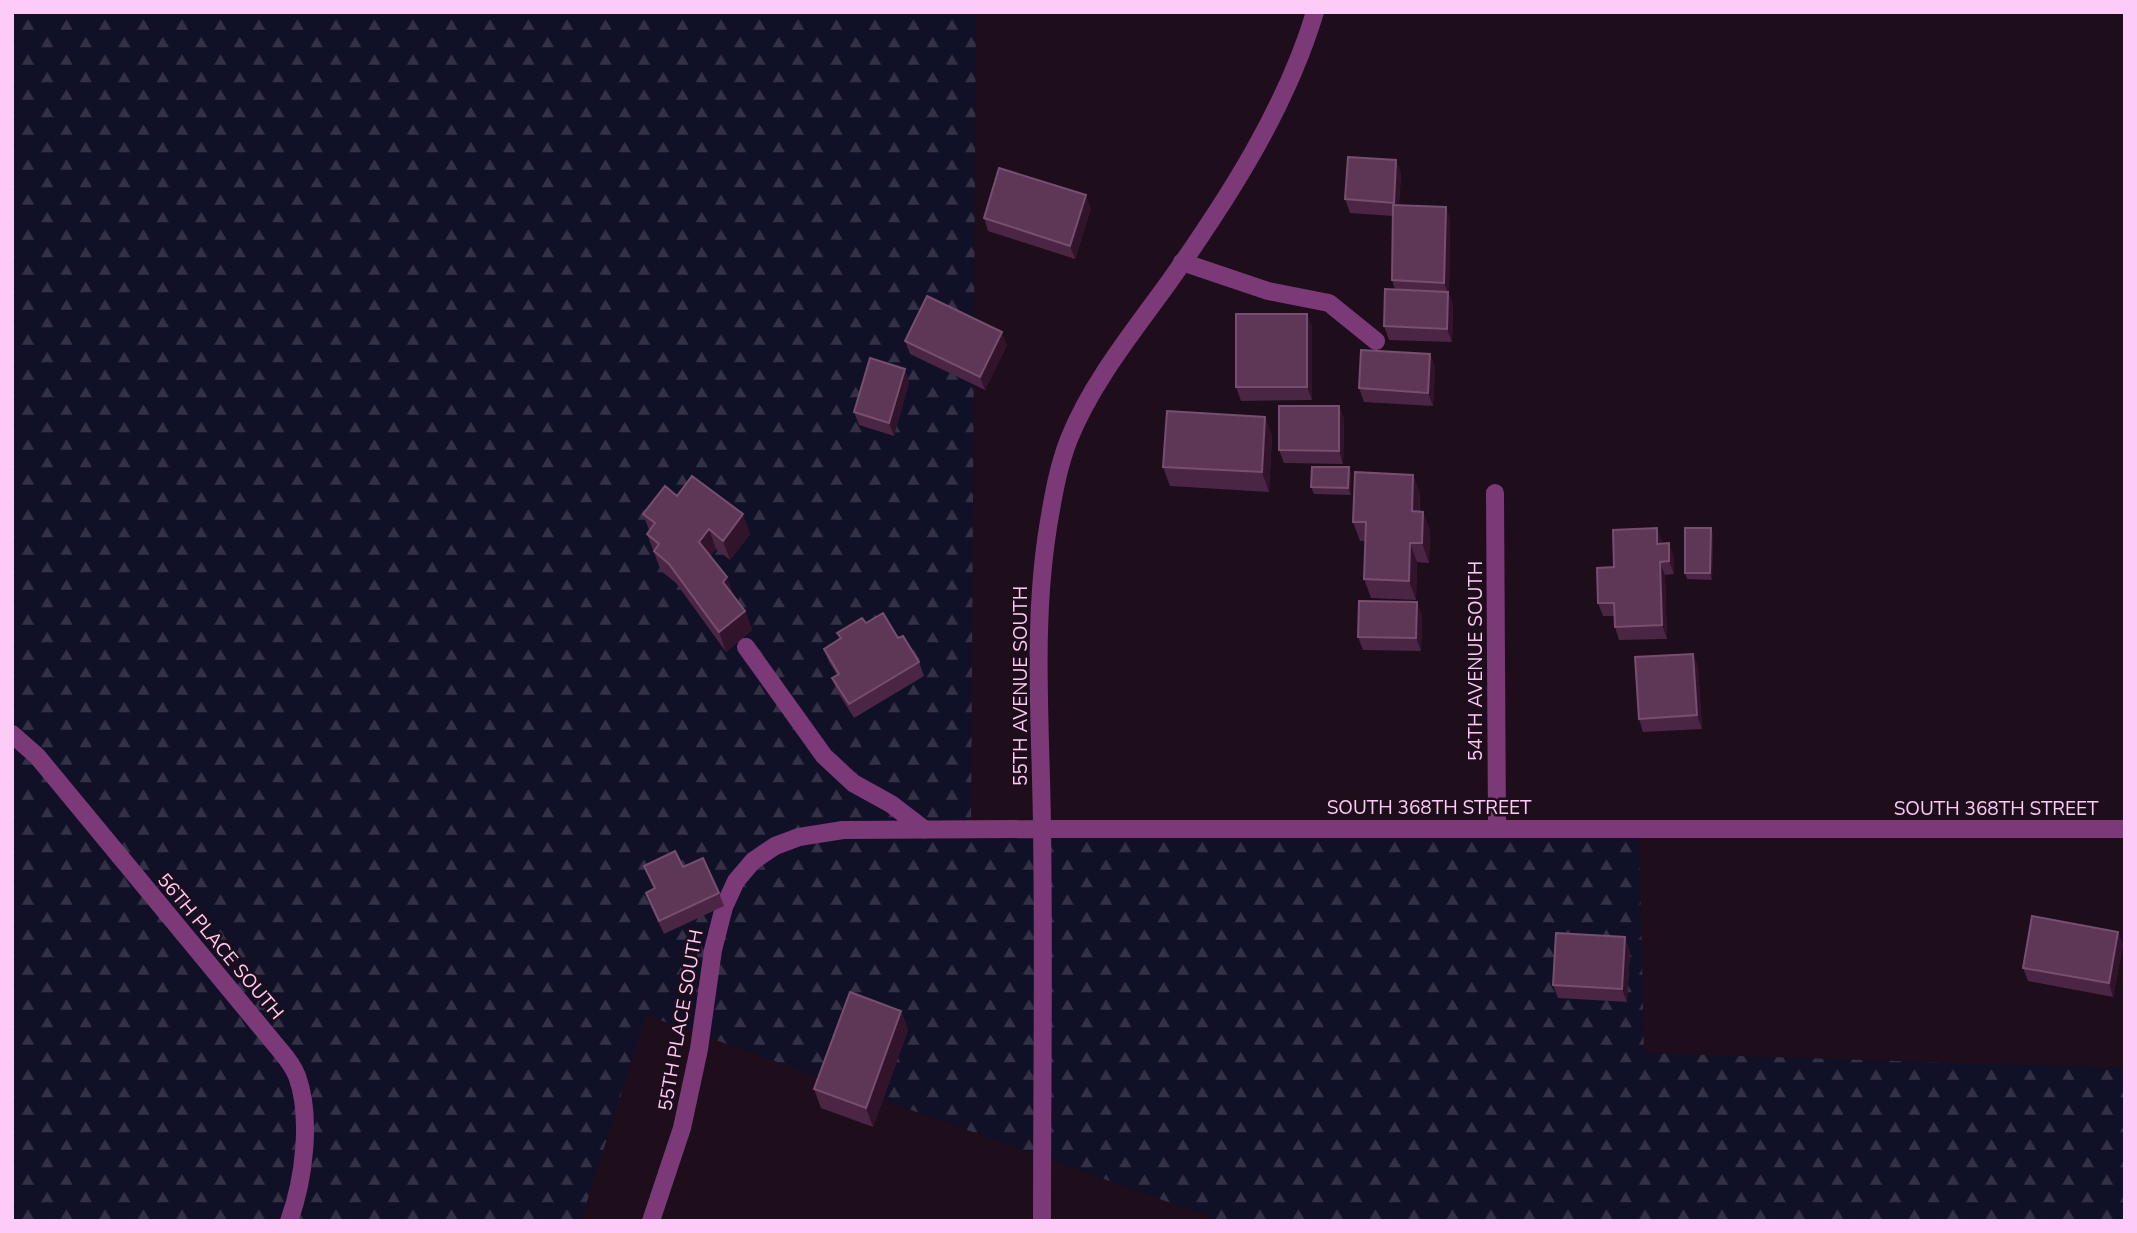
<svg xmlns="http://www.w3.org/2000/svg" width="2137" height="1233" font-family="'Nunito Sans',sans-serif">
<defs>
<pattern id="forest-firs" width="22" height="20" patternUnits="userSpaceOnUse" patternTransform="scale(1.75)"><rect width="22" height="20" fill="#101027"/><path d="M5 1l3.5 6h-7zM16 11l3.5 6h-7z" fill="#343147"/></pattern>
</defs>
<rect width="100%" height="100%" fill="#1e0d1a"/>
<path fill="url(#forest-firs)" d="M12 12H976L971 829 1639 828 1644 1053 2125 1068V1221H1221L646 1015 581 1221H12Z"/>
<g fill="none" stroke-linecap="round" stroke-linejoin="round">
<path stroke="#7b3978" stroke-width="18" d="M1182 262 1268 291 1329 303 1376 341
M1495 493 1497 828
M746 647 824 756 853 783 891 804 925 830
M12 734 37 756 279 1049C286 1057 293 1066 297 1076 312 1117 304 1180 289 1221
M651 1221 682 1128 699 1049 713 950 724 907 736 881 753 861 775 846 799 837 843 830 1042 829H2125
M1042 1221C1042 1090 1044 959 1042 828 1041 728 1032 627 1048 527 1053 497 1058 467 1069 439 1092 382 1133 332 1169 282 1227 200 1286 109 1315 12"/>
</g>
<path fill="#4b2544" d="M1401 173 1399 205 1446 207 1450 220 1449 294 1453 305 1452 342 1389 340 1384 326 1395 290 1392 280 1393 216 1350 213 1345 199Z
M1091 208 1075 259 988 231 984 218Z
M1307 314 1312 328V400L1241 401 1236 387Z
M905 341 1007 345 985 390 910 354Z
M1430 354 1435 368 1433 406 1364 402 1359 388Z
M909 382 894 436 859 425 854 412Z
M1339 406 1344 419 1343 464 1284 463 1279 450Z
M1265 417 1272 436 1269 492 1170 486 1163 467Z
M1349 467 1351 474V495L1314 494 1311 487Z
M1413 475 1420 494V511L1423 512 1430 531 1429 563 1417 562 1416 600 1371 598 1364 579 1365 541H1360L1353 522Z
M677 496 750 534 730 560 716 549 710 556 734 596 745 611 752 630 726 652 676 583 661 571 647 534 649 530 643 514Z
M1711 528 1713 535 1712 580 1687 579 1685 573Z
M1662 541V544L1674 557V574L1665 575 1667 639 1619 640 1615 627 1614 616H1603L1598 603Z
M1422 615 1421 651 1363 650 1358 637Z
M866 623 898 638 919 662 924 676 854 718 837 691 832 678 837 675 829 662 824 649 840 639 837 633Z
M1693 654 1698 667 1702 729 1643 732 1639 719Z
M644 866 683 867 719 893 724 906 664 934 651 906 646 893 654 889Z
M2118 932 2123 945 2113 997 2028 981 2023 968Z
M1630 951 1627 1002 1558 998 1553 985Z
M901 1011 908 1030 873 1127 821 1108 814 1089Z"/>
<path fill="#31142b" d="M1396 160 1401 173 1398 216 1394 203Z
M1086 195 1091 208 1075 259 1070 246Z
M1446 207 1450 220 1449 294 1453 305 1452 342 1447 329 1448 293 1444 283Z
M1307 314 1312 328V400L1307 387Z
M1002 332 1007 345 985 390 980 377Z
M1430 354 1435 368 1433 406 1428 393Z
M905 369 909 382 894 436 889 423Z
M1339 406 1344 419 1343 464 1339 451Z
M1265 417 1272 436 1269 492 1262 472Z
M1349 467 1351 474V495L1348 488Z
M1413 475 1420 494 1419 530 1412 511Z
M1423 512 1430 531 1429 563 1422 543Z
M743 514 750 534 730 560 723 541Z
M1657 528 1662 541V558L1657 544Z
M1711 528 1713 535 1712 580 1710 573Z
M709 529 716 549 706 561 699 542Z
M1410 543 1417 562 1416 600 1409 581Z
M1669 543 1674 557V574L1669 561Z
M1660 562 1665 575 1667 639 1662 625Z
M727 577 734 596 723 582Z
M1417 602 1422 615 1421 651 1416 638Z
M745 611 752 630 726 652 719 632Z
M1693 654 1698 667 1702 729 1697 715Z
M2118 932 2123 945 2113 997 2109 983Z
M1625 937 1630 951 1627 1002 1622 989Z
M901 1011 908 1030 873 1127 866 1108Z"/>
<path fill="#5e3757" stroke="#774e70" stroke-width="2" d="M1348 157 1396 160 1394 203 1345 199Z
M999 168 1086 195 1070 246 984 218Z
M1393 205 1446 207 1444 283 1392 280Z
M1385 289 1448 292 1447 329 1384 326Z
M927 296 1002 332 980 377 905 341Z
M1236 314H1307V387H1236Z
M1361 350 1430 354 1428 393 1359 388Z
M870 358 905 369 889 423 854 412Z
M1279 406H1339V451L1279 450Z
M1167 411 1265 417 1262 472 1163 467Z
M1312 467H1349L1348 488 1311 487Z
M1355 472 1413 475 1412 511 1423 512 1422 543H1410L1409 581 1364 579 1366 522H1353Z
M692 476 743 514 723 541 709 529 699 542 727 577 723 582 745 611 719 632 669 564 654 551 659 544 647 534 655 523 643 514 665 486 677 496Z
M1657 528V544L1669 543V561L1660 562 1662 625 1615 627 1614 603H1598L1597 568 1614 567 1613 530Z
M1685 528H1711L1710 573H1685Z
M1359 601 1417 602 1416 638 1358 637Z
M883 613 898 638 903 636 919 662 849 704 832 678 839 674 824 649 841 638 837 633 862 618 866 623Z
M1693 654 1697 715 1639 719 1635 657Z
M675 851 683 867 703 858 719 893 659 921 646 893 655 888 644 866Z
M2032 916 2118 932 2109 983 2023 968Z
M1556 933 1625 937 1622 989 1553 985Z
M850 992 901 1011 866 1108 814 1089Z"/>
<g text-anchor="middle" stroke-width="5" stroke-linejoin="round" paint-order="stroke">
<g font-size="19" fill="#fdcbf7" stroke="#1e0d1a">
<text transform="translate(1475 661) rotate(-90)" y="7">54TH AVENUE SOUTH</text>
<text transform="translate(1020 686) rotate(-90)" y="7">55TH AVENUE SOUTH</text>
<text x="1429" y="814">SOUTH 368TH STREET</text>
<text x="1996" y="815">SOUTH 368TH STREET</text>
<text transform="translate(221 946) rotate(50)" y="7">56TH PLACE SOUTH</text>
<text transform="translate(680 1020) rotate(-80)" y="7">55TH PLACE SOUTH</text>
</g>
</g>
<rect width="2137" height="1233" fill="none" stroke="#fdcbf7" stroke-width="28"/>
</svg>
